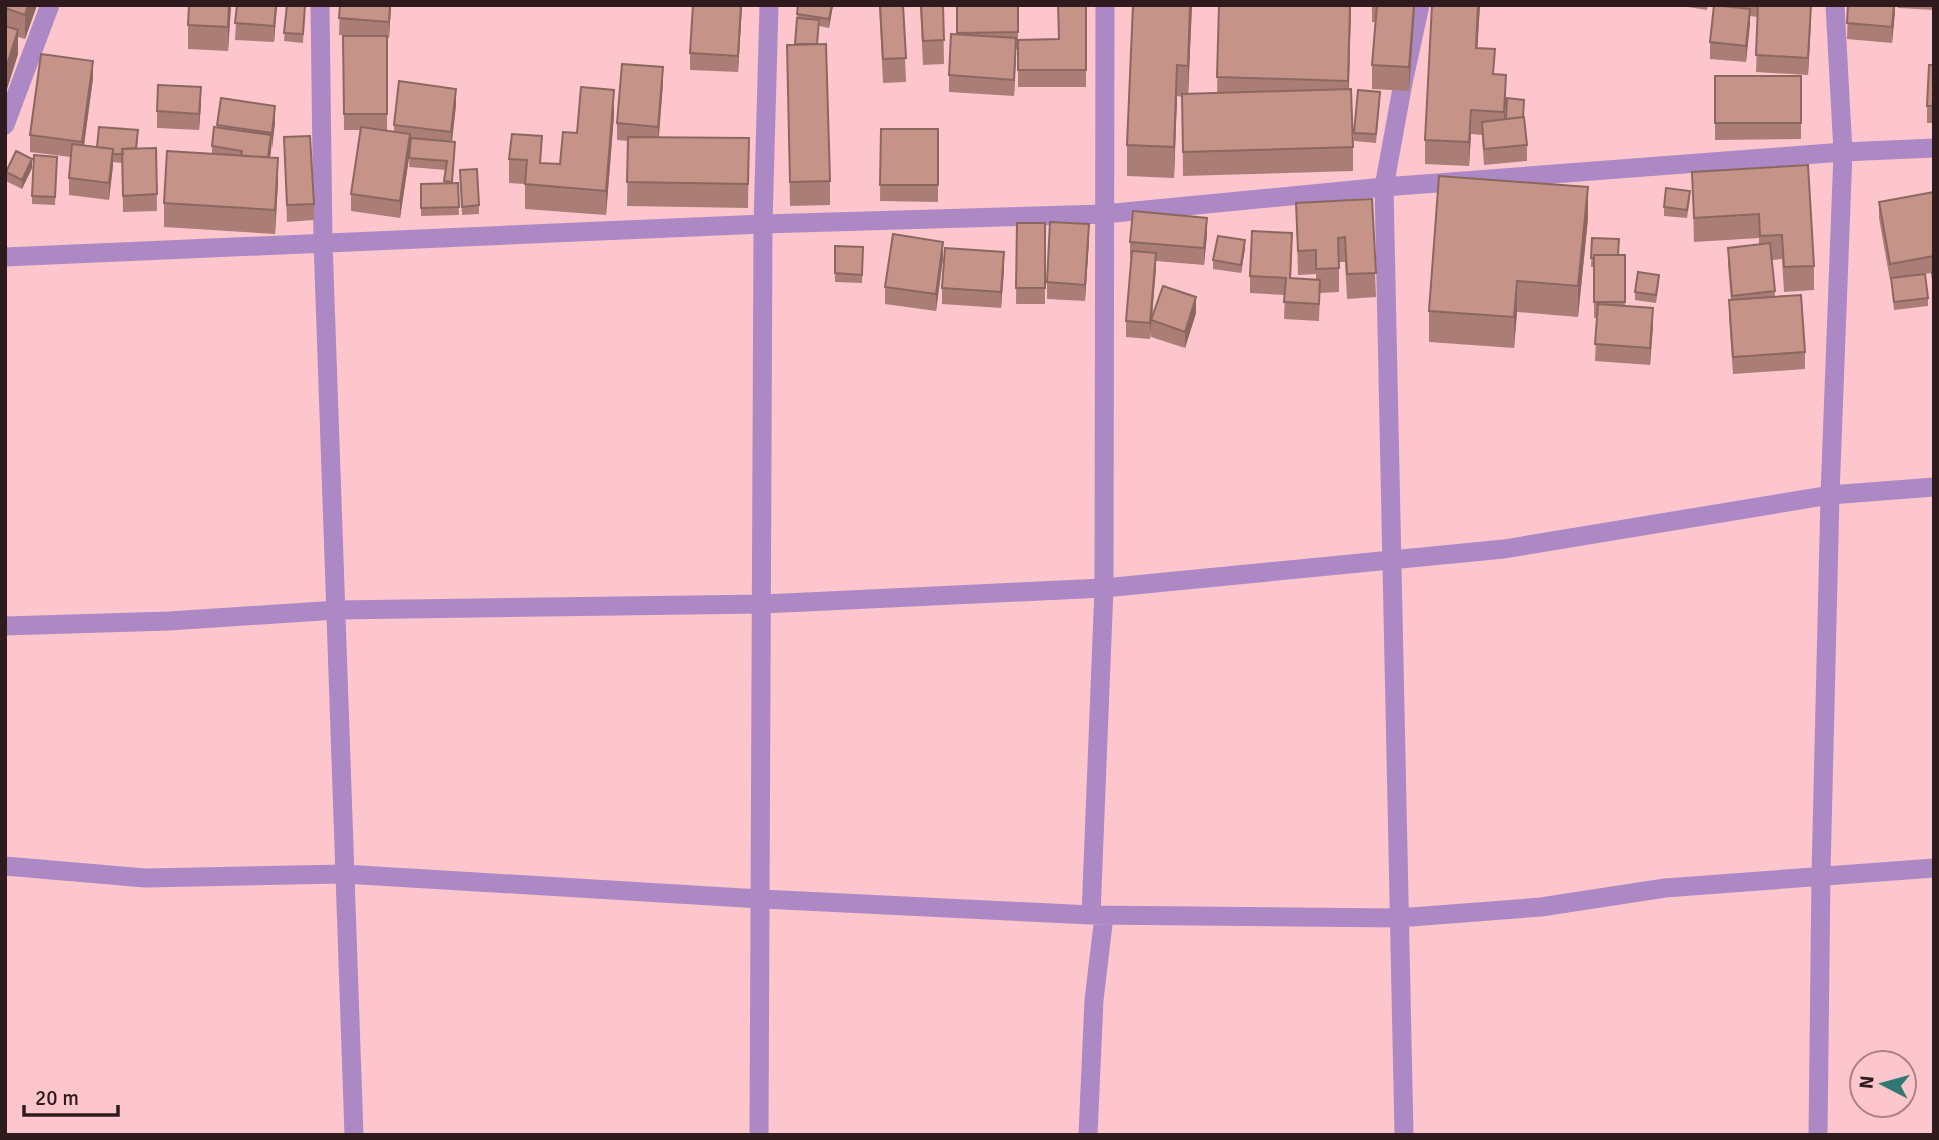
<svg xmlns="http://www.w3.org/2000/svg" width="1939" height="1140" font-family="Signika,sans-serif">
<rect width="100%" height="100%" fill="#fdc6cc"/>
<g fill="none" stroke-linecap="round" stroke-linejoin="round">
<path stroke="#ac89c5" stroke-width="19" d="M320 5 323 241 354 1135
M5 125 50 5
M5 257 763 224 1104 214 1384 187 1843 152 1934 148
M5 626 169 621 337 610 763 604 1104 588 1504 549 1830 495 1934 487
M5 866 145 878 344 874 760 899 1091 915 1398 918 1541 907 1665 888 1934 868
M1091 915 1104 588 1105 5
M759 1135 763 224 769 5
M1088 1135 1094 1000 1104 916
M1404 1135 1384 187 1403 83 1420 5
M1818 1135 1821 874 1830 495 1843 152 1835 5"/>
</g>
<path fill="#aa7e76" d="M5 5H37L25 39 18 37V54L5 95Z
M231 5 228 51 188 49V25Z
M237 5H277L274 42 235 40Z
M279 5H305L303 43 284 41 287 5Z
M340 5H391L389 38H387V130H383L394 132V125L456 105 452 142 455 150 452 183H458L459 215 421 216V184L444 183 446 170 409 167 410 151 400 218 351 211V194L360 130H344L343 36H353L339 35Z
M742 5 738 72 690 70V53Z
M833 5 829 28 819 26 817 44 830 181V205L790 206 787 45 795 44 797 14Z
M879 5H903L906 82 883 83Z
M920 5H943L944 64 923 65Z
M957 5H1018V40L1058 39 1086 5V87H1018V49H1016L1014 96 949 92V75L957 35Z
M1133 5H1192L1188 94 1217 93 1219 5H1351L1349 89 1353 147V171L1183 176 1182 97 1177 96 1174 178 1127 176V145Z
M1372 5H1415L1409 91 1372 89V65L1375 22H1372Z
M1480 5 1477 48 1495 74 1506 99 1505 120 1524 108V117L1527 145V161L1484 165 1482 135 1471 134 1469 166 1425 164V140Z
M1675 5H1708L1707 10Z
M1714 5H1811L1808 75 1756 72 1758 17 1750 16 1746 62 1710 59V42Z
M1842 5H1895L1892 43 1847 39 1848 6Z
M1898 5H1934V10L1898 8Z
M1934 65V123H1927V106Z
M1715 76H1801V139L1715 140Z
M93 78 84 146 97 147 138 138 137 148H156L157 211 123 212 122 163 113 162 109 200 69 195V178L71 157 30 152V135Z
M663 83 659 137 749 138 748 208 627 206 628 141 617 140V123Z
M221 98 275 123 270 158 278 182 275 234 164 227V203L212 154V146L217 127Z
M1380 100 1376 143 1354 141V133Z
M201 104 199 130 157 128V111Z
M614 115 606 215 525 209V184L509 183V159L512 134 542 163 560 164Z
M881 129H938V202L880 201Z
M284 137 314 204V220L287 222Z
M57 157 55 205 32 204V196Z
M1808 165 1814 266V290L1784 292 1782 259 1772 260 1775 297 1805 352V369L1733 374 1729 317V300H1731L1728 265V248L1759 245V238L1694 242 1692 172Z
M32 168 22 189 6 181V172Z
M460 170 479 205V214L462 215Z
M1934 192V297L1932 273 1924 274 1928 298V306L1894 310 1891 280H1890L1879 218V202Z
M1372 199 1376 297 1347 299 1345 262H1339V292L1320 293 1319 321 1284 319 1285 295 1250 293V276L1292 249 1291 278 1316 280V274L1298 275 1296 203Z
M1690 199 1687 218 1664 216V207Z
M1588 218 1578 317 1517 312 1514 348 1429 342V311Z
M1017 223H1045V304H1016Z
M1207 234 1204 265 1156 261 1152 318 1196 313 1185 348 1151 337V325L1150 339 1126 337V321L1131 258H1130V242Z
M1592 238 1618 255H1625V306L1653 325 1650 365 1595 361 1597 318H1594V267H1591Z
M1089 240 1085 301 1047 299V282Z
M835 246 863 247 862 283 835 282Z
M1245 248 1241 273 1213 269V260Z
M943 258 936 311 885 304V287Z
M1004 269 1001 308 942 304V288Z
M1659 283 1656 303 1635 300V292Z"/>
<path fill="#8b6760" d="M28 5H37L25 39V15Z
M229 5H231L228 51V27Z
M276 5H277L274 42V26Z
M390 5H391L389 38V22Z
M741 5H742L738 72V56Z
M832 5H833L829 28V19Z
M1190 5H1192L1188 97V66Z
M1350 5H1351L1348 112V81Z
M1414 5H1415L1409 91V67Z
M1478 5H1480L1476 72V48Z
M1811 5V22L1808 75V58Z
M1894 5 1895 13 1892 43V27Z
M1750 9V25L1746 62V46Z
M18 30V54L5 95V71Z
M1016 38V55L1014 96V80Z
M93 61V78L82 159V142Z
M1177 65V96L1174 178V147Z
M663 67V83L658 143V127Z
M1506 75V99L1504 136V112Z
M201 87V104L199 130V114Z
M456 89V105L451 148V132Z
M614 90V115L606 215V191Z
M275 106V123L272 149V133Z
M1471 110V134L1469 166V142Z
M410 134V151L400 218V201Z
M271 135V151L267 179V162Z
M113 149V166L109 200V183Z
M278 158V182L275 234V210Z
M32 159V168L22 189V180Z
M1588 187V218L1578 317V286Z
M1207 218V234L1204 265V248Z
M1089 224V240L1085 301V285Z
M1245 240V248L1241 273V265Z
M943 242V258L936 311V294Z
M1004 252V269L1001 308V292Z
M1156 253V269L1150 339V323Z
M1517 281V312L1514 348V317Z
M1196 297V313L1185 348V332Z
M1653 308V325L1650 365V348Z"/>
<path fill="#c69389" stroke="#8b6760" stroke-width="2" d="M5 5H28L25 15 5 8Z
M189 5H229L228 27 188 25Z
M237 5H276L274 26 235 23Z
M287 5H305L303 34 284 33Z
M340 5H390L389 22 339 18Z
M693 5H741L738 56 690 53Z
M798 5H832L829 19 797 14Z
M880 5H903L906 58 883 59Z
M921 5H943L944 40 923 41Z
M957 5H1018V32L957 33Z
M1058 5H1086V70H1018V40L1059 39Z
M1133 5H1190L1188 66 1177 65 1174 147 1127 145Z
M1219 5H1350L1348 81 1217 77Z
M1377 5H1414L1409 67 1372 65Z
M1432 5H1478L1476 48 1495 49 1493 74 1506 75 1504 112 1471 110 1469 142 1425 140Z
M1714 5 1750 9 1746 46 1710 42Z
M1758 5H1811L1808 58 1756 55Z
M1848 5H1894L1892 27 1847 23Z
M797 18 819 20 817 44H795Z
M5 26 18 30 5 71Z
M951 34 1016 38 1014 80 949 75Z
M343 36H387V114H344Z
M826 44 830 181 790 182 787 45Z
M41 54 93 61 82 142 30 135Z
M622 64 663 67 658 127 617 123Z
M1929 65H1934V106H1927Z
M1715 76H1801V123H1715Z
M399 81 456 89 451 132 394 125Z
M158 85 201 87 199 114 157 111Z
M581 87 614 90 606 191 525 184 527 160 509 159 512 134 542 136 540 163 560 164 563 132 577 133Z
M1351 89 1353 147 1183 152 1182 94Z
M1358 90 1380 92 1376 134 1354 133Z
M221 98 275 106 272 133 217 125Z
M1507 98 1524 100 1523 117 1506 119Z
M1524 117 1527 145 1484 149 1482 122Z
M99 127 138 130 136 148 122 149 123 154H113V149L97 147Z
M214 127 271 135 268 157 241 156 242 151 212 146Z
M361 127 410 134 400 201 351 194Z
M881 129H938V185H880Z
M310 136 314 204 287 205 284 137Z
M628 137 749 138 748 184 627 182Z
M411 138 455 142 452 182 444 181 447 161 409 158Z
M72 144 113 149 109 183 69 178Z
M156 148 157 194 123 196 122 149Z
M16 151 32 159 22 180 6 172Z
M167 151 278 158 275 210 164 203Z
M34 155 57 157 55 197 32 196Z
M1808 165 1814 266 1784 267 1782 235 1760 236 1759 214 1694 218 1692 172Z
M477 169 479 205 462 207 460 170Z
M1439 176 1588 187 1578 286 1517 281 1514 317 1429 311Z
M458 183 459 207 421 208V184Z
M1666 188 1690 191 1687 210 1664 207Z
M1934 192V256L1890 264 1879 202Z
M1372 199 1376 273 1347 274 1345 237 1338 238 1339 268 1316 269V250L1298 251 1296 203Z
M1133 211 1207 218 1204 248 1130 242Z
M1050 222 1089 224 1085 285 1047 282Z
M1017 223H1045V288H1016Z
M1252 231 1292 233 1290 278 1320 280 1319 304 1284 302 1286 278 1250 276Z
M893 234 943 242 936 294 885 287Z
M1218 236 1245 240 1241 265 1213 260Z
M1592 238 1619 239 1618 255H1594V258H1591Z
M1770 243 1775 291 1732 296 1728 248Z
M835 246 863 247 862 275 835 273Z
M945 248 1004 252 1001 292 942 288Z
M1132 251 1156 253 1150 323 1126 321Z
M1594 255H1625V302H1594Z
M1638 272 1659 275 1656 295 1635 292Z
M1932 272H1934V289Z
M1925 274 1928 298 1894 302 1891 278Z
M1163 286 1196 297 1185 332 1151 320Z
M1801 295 1805 352 1733 357 1729 300Z
M1598 304 1653 308 1650 348 1595 344Z"/>
<rect width="1939" height="1140" fill="none" stroke="#2f1b1e" stroke-width="14"/>
<g transform="translate(1883 1084) rotate(276)"><circle r="33" fill="#fdc6cc" stroke="#ab8286" stroke-width="2"/>
<path d="M0-5L12 26L0 18L-12 26Z" fill="#2f7874"/>
<text y="-10" font-size="19" font-weight="bold" text-anchor="middle" fill="#2f1b1e">N</text>
</g>
<path d="M24 1105v10h94v-10" fill="none" stroke="#2f1b1e" stroke-width="3.5"/>
<text x="35" y="1105" font-size="21" fill="#2f1b1e" stroke="#fdc6cc" stroke-width="5" paint-order="stroke">20 m</text>
</svg>
